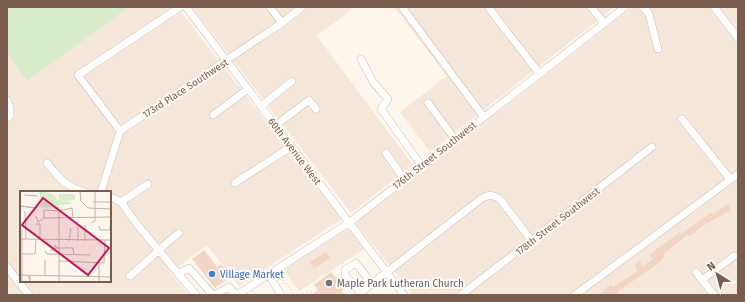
<svg xmlns="http://www.w3.org/2000/svg" width="745" height="302" font-family="'Fira Sans',sans-serif">
<rect width="100%" height="100%" fill="#fdf6ec"/>
<path fill="#f5e8da" fill-rule="evenodd" d="M121 7H177L342 219 239 286 207 245 170 273 189 295H7V42ZM21 192H110V281H21Z
M192 7H355L317 36 413 165 351 213Z
M394 7H615L430 152 400 112 447 76Z
M633 7H738V295H413L357 225 358 221Z
M346 229 350 230 365 249 299 291 284 270Z"/>
<path fill="#d8ecc9" d="M7 7H129L27 81 7 53Z"/>
<path fill="#f3d5c3" d="M728 204 731 210 704 225 690 236 687 235 666 252 664 254 665 256 659 263 617 292 619 295H598L611 285 613 287 636 272 637 269 634 265 639 261 643 266 653 259 650 255 654 251 680 232 681 234 712 212 713 214Z
M204 250 217 267 221 264 226 271 223 274 227 279 215 288 192 259Z
M326 252 330 258 314 269 310 262Z
M331 272 345 288 341 291 344 295H311L318 290 314 285Z"/>
<g fill="none" stroke-linecap="round" stroke-linejoin="round">
<g stroke="#d1beb0" stroke-width="8">
<path id="minor" d="M186 7 404 295
M270 7 282 23
M402 7 483 116
M488 7 539 73
M591 7 604 23
M643 7 649 14 658 49
M714 7 738 38
M361 59 373 82 388 99 381 109 421 165
M7 100 10 108V116L7 118
M428 103 455 139
M261 106 292 81
M213 115 248 89
M682 119 730 179
M276 125 309 100 316 109
M120 131 78 75 180 7
M386 153 404 179
M47 163C58 177 67 188 85 192
M235 183 292 146
M101 192 120 131 282 23 302 7
M110 197 121 202 136 223 196 295
M121 202 148 184
M7 267 29 295
M696 272 714 295
M178 274 189 268 213 295
M269 275 281 295
M130 276C147 262 162 246 179 233
M702 280 734 256
M360 293 482 198 490 195 499 198 532 241
M214 295 229 287 236 295
M237 295 350 222 625 7
M362 295 345 275V270L356 263 372 284
M461 295 652 147
M575 295 738 174"/>
</g>
<path stroke="#d9b8a5" stroke-width="1" stroke-dasharray="1 3" stroke-linecap="butt" d="M283 280 293 292V295
M299 295 315 291"/>
<use href="#minor" stroke="#fff" stroke-width="7"/>
</g>
<circle fill="#3f7fe0" stroke="#fffaf3" stroke-width="1.5" cx="212" cy="274" r="4"/>
<circle fill="#6b7280" stroke="#fffaf3" stroke-width="1.5" cx="329" cy="283" r="4"/>
<g text-anchor="middle" stroke-width="4" stroke-linejoin="round" paint-order="stroke">
<g font-size="10" fill="#7a5c4d" stroke="#fffaf3">
<text transform="translate(185 88) rotate(-33)" y="4">173rd Place Southwest</text>
<text transform="translate(295 151) rotate(53)" y="4">60th Avenue West</text>
<text transform="translate(434 155) rotate(-38)" y="4">176th Street Southwest</text>
<text transform="translate(557 221) rotate(-38)" y="4">178th Street Southwest</text>
</g>
<g font-size="10" fill="#366cbe" stroke="#fffaf3" text-anchor="start">
<text x="220" y="278">Village Market</text>
</g>
<g font-size="10" fill="#5b616d" stroke="#fffaf3" text-anchor="start">
<text x="337" y="287">Maple Park Lutheran Church</text>
</g>
</g>
<g transform="translate(20 191)">
<rect width="91" height="91" fill="#fdf6ec"/>
<path d="M20 0 35 4 38 11 39 3H55V9L40 11H51V13L39 14 38 19 36 17 20 16Z" fill="#d8ecc9"/>
<path fill="none" stroke="#c5b3a7" stroke-width="1" d="M60 0 61 10 68 17 91 18M4 4 18 5M73 11H91M0 15 17 17 0 15M5 20 6 48M39 20V91M16 25 18 31 24 27 91 26M24 27V19L39 20 52 17 53 27M71 32 75 30V0M16 33H20V49M65 34V50M79 35 80 39H90M90 35 91 49M2 39V91M0 48 91 49M49 50 51 37M58 50V34M35 57H53L54 64M30 59H35V54L37 57M25 60 27 63 70 64M2 63H15L16 49M25 69V85M39 70 84 72 85 49M79 72V91M0 84 91 86M8 84 10 90V84"/>
<path fill="#c2185b" fill-opacity="0.15" stroke="#c2185b" stroke-width="2" d="M23 7 89 57 68 84 2 34Z"/>
<rect width="91" height="91" fill="none" stroke="#7a5c4d" stroke-width="2"/>
</g>
<rect width="745" height="302" fill="none" stroke="#7a5c4d" stroke-width="16"/>
<g transform="translate(717 274) rotate(323)" stroke="#fffaf3" stroke-width="3" paint-order="stroke">
<path d="M0-3L7 15L0 10L-7 15Z" fill="#7a5c4d"/>
<text y="-6" font-size="11" font-weight="bold" text-anchor="middle" fill="#7a5c4d">N</text>
</g>
</svg>
